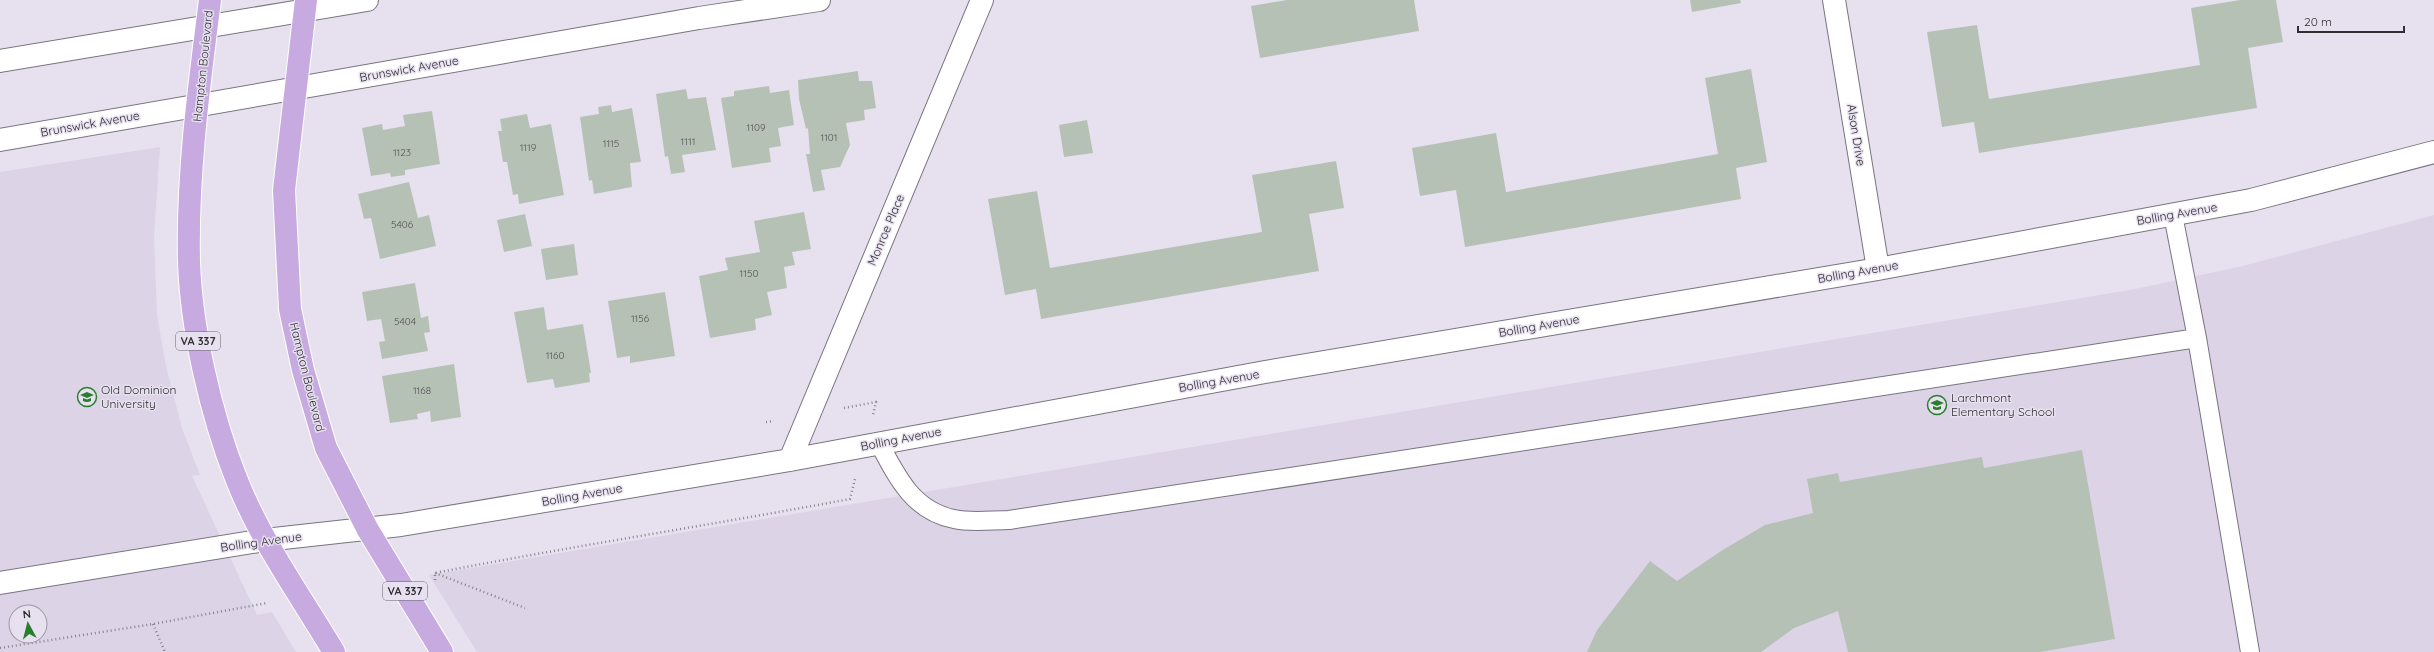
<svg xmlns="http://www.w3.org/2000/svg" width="2434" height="652" font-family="Quicksand,sans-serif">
<rect width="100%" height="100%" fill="#e7e1ef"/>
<path fill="#dcd3e7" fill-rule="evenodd" d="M160 147 154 237 157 315 166 366 182 428 200 475 192 476 257 615 272 612 296 652H0V172ZM16 612H40V636H16Z
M2434 215V652H477L429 575 2135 289 2243 266Z"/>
<path fill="#b6c1b6" d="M1287 0H1414L1419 31 1260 58 1251 6Z
M1690 0H1740L1741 3 1692 12Z
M2240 0H2276L2283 42 2248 48 2257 108 1979 153 1974 122 1942 127 1927 32 1977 25 1989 99 2200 65 2191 8Z
M1751 69 1767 162 1736 168 1741 199 1465 247 1456 190 1420 196 1412 148 1496 133 1506 192 1718 154 1705 78Z
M858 71 859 81H872L876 108 864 110 865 120 846 123 850 145 840 167 821 170 825 190 813 192 806 154H810L808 128 806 129 799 99 798 80Z
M769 86 770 93 789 90 794 125 778 128 781 146 769 148 771 162 732 168 721 98 734 96V91Z
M686 89 688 99 706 97 716 150 682 155 685 172 671 174 668 156 665 157 656 94Z
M611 105 612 112 632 108 641 162 630 163 632 187 594 194 592 180 589 181 580 117 599 114 598 107Z
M432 111 440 164 405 170V175L391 177 390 173 371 176 362 128 382 124 383 130 405 126 403 115Z
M527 114 530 128 551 124 564 195 519 204 518 194 513 195 507 162H503L498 131H502L500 119Z
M1087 120 1093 153 1064 157 1059 125Z
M1336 161 1344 208 1309 214 1319 271 1041 319 1036 289 1005 295 988 199 1037 191 1050 268 1262 232 1252 175Z
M409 182 418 218 429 215 436 246 380 259 371 218 364 219 358 194Z
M804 212 811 249 792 252 795 265 784 267 787 288 767 292 772 315 755 319 756 330 710 338 699 276 728 270 725 258 760 252 754 221Z
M525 214 532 246 504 252 497 220Z
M574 244 578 275 546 280 541 249Z
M415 283 421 318 428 316 430 332 424 333 428 351 382 359 379 342 385 341 381 319 367 321 362 292Z
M665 292 675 356 630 363V356L617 358 608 301Z
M544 307 547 330 583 324 591 373H589L590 382 555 388 553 379 527 383 514 312Z
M454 364 461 417 431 422 430 411 417 414 418 419 390 423 382 376Z
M2082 450 2115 639 2040 652H1848L1838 611 1794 628 1761 652H1587L1597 630 1650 561 1677 581 1721 551 1765 525 1813 513 1807 479 1838 473 1840 482 1982 457 1984 468Z"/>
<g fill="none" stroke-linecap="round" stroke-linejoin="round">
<g stroke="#797480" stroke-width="20">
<path id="service" d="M2173 215 2197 338 2250 652
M879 443C897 477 913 511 954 519 971 523 992 520 1009 520L2197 338"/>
</g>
<g stroke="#797480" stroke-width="24">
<path id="minor" d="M1834 0 1878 269
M0 61 367 0
M0 140 699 18 819 0
M790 460 982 0
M0 583 265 540 401 525 790 460 1265 372 1878 269 2251 200 2434 152"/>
</g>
<g stroke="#fff" stroke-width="24">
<path id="primary" d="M210 0C199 86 187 174 189 261 191 328 211 415 236 478 260 540 300 595 334 652
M306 0 284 190 290 309 303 370 326 448 368 530 442 652"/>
</g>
<path stroke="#87838d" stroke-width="2.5" stroke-dasharray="1 3" stroke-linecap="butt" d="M844 408 876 402 873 415
M766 422 774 421
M435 573 525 608
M435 580V573C573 546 711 525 850 499L855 479
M153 624 165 652
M0 648 153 624 267 603"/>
<use href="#service" stroke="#fff" stroke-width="18"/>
<use href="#minor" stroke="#fff" stroke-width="22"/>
<use href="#primary" stroke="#c6aae0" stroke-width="22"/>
</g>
<defs>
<g id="university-ring" transform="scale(1)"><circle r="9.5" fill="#e7e1ef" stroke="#277f2d" stroke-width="1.5"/><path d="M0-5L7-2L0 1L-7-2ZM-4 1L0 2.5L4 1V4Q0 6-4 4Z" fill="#277f2d"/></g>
<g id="school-ring" transform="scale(1)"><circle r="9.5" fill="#e7e1ef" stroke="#277f2d" stroke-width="1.5"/><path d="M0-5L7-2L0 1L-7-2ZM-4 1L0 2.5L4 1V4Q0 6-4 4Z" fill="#277f2d"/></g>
</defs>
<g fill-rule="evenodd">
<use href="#university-ring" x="87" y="397"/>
<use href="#school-ring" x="1937" y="405"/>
</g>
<g text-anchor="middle" stroke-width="3" stroke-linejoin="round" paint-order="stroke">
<g font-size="10" fill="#525254">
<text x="756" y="131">1109</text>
<text x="829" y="141">1101</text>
<text x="688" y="145">1111</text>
<text x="611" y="147">1115</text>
<text x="528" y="151">1119</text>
<text x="402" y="156">1123</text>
<text x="402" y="228">5406</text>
<text x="749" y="277">1150</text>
<text x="640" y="322">1156</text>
<text x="405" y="325">5404</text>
<text x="555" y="359">1160</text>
<text x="422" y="394">1168</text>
</g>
<g fill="#e7e1ef" stroke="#67636b" stroke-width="1">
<rect x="176" y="332" width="44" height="18" rx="3"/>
<rect x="383" y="582" width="44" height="18" rx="3"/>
</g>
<g font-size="11" font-weight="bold" fill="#302d33">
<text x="198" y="345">VA 337</text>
<text x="405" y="595">VA 337</text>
</g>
<g font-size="12" fill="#302d33" stroke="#e7e1ef">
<text transform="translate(203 66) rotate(-84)" y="4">Hampton Boulevard</text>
<text transform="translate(409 69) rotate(-10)" y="4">Brunswick Avenue</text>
<text transform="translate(90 124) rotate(-10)" y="4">Brunswick Avenue</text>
<text transform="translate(1856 135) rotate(81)" y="4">Alson Drive</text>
<text transform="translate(2177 214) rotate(-10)" y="4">Bolling Avenue</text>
<text transform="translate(886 230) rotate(-67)" y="4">Monroe Place</text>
<text transform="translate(1858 272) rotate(-10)" y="4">Bolling Avenue</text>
<text transform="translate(1539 326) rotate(-10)" y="4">Bolling Avenue</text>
<text transform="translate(307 377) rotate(76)" y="4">Hampton Boulevard</text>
<text transform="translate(1219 381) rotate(-10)" y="4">Bolling Avenue</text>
<text transform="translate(901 439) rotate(-11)" y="4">Bolling Avenue</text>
<text transform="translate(582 495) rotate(-10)" y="4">Bolling Avenue</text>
<text transform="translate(261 542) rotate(-8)" y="4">Bolling Avenue</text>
</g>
<g font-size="12" fill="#302d33" stroke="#e7e1ef" text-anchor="start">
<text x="101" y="394">Old Dominion<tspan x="101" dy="14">University</tspan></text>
<text x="1951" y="402">Larchmont<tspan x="1951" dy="14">Elementary School</tspan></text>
</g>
</g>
<g transform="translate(28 624) rotate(353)"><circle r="19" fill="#e7e1ef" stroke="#9e99a4"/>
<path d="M0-3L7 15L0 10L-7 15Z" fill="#277f2d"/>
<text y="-6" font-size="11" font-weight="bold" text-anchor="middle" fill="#302d33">N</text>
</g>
<path d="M2298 26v6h106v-6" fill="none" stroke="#302d33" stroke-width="2"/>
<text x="2304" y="26" font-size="12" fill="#302d33" stroke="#e7e1ef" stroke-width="3" paint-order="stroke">20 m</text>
</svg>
